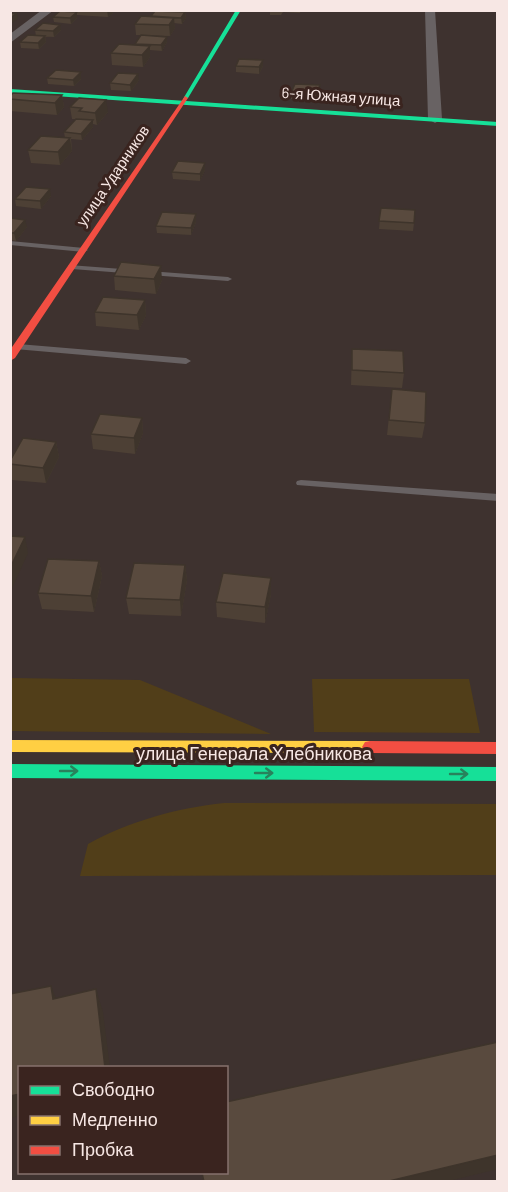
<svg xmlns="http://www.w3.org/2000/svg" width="508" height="1192" font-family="Barlow,sans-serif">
<rect width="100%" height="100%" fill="#3e322f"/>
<path fill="#513e19" d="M11 678 140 680 271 734 11 731Z
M312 679H469L480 733 314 732Z
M224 803 497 804V875L80 876 88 844C130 821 177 808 224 803Z"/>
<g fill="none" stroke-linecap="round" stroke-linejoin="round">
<path fill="#686263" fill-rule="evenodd" d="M10 241 84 248 88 250 84 252 10 245Z
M69 265 228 277 232 279 228 281 72 269 68 267Z
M18 344 186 358 191 361 186 364 15 349 13 347Z
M301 480 498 494V501L297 485 296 483 297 481Z"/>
<path fill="#686263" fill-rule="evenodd" d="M42 10H54L10 43V34Z
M425 10H435L442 119 435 123 428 119Z"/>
<path fill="#16e098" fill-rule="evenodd" d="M236 10H241L188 98 183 99Z
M10 89 498 122V126L10 93Z
M10 764 498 767V781L10 778Z"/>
<path fill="#ffcf43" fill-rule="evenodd" d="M10 740 370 741 375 742 378 747 375 752 370 753 10 752Z"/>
<path fill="#f24e42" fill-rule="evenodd" d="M185 96 188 98 15 358 10 361V350Z
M370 741 498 742V754L370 753 365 752 362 747 365 742Z"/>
</g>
<path fill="#4d4035" d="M69 10H113V13L108 17 77 15V18L71 24 54 22 53 17 69 11Z
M270 10H301L300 13 283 12 281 15H270Z
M185 12 186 18 182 24 174 23 175 28 170 36 136 35 135 24 151 17Z
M35 30H61L54 37 36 36Z
M45 36 46 42 39 49 21 48 20 42Z
M167 37V42L162 51 150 50V57L143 67 112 65 111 53 136 45 135 44Z
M263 60V66L259 74 236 72V66Z
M81 72V79L74 86 48 84 47 78Z
M139 80 131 91 111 90 110 83Z
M320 92 316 101 291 99V93Z
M62 95 64 107 57 115 10 111V96Z
M79 98 108 112 97 125 93 124V127L82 140 71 139 72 151 60 165 31 163 28 150 65 138 64 132 76 119H72L70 107Z
M205 170 200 181 173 179 172 172Z
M51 196 41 209 16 206 15 199Z
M381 208 414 223 413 231 379 229Z
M196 214V222L191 235 157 233 156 226Z
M10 218 27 227 16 241 10 240Z
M114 276 162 280 156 294 115 290Z
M145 300 146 315 139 330 96 326 95 312Z
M352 349 404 373 402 388 351 385Z
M392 389 425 423 422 438 387 435Z
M142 418 143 433 135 454 93 449 91 434Z
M56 442 59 457 46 483 12 480 10 471V461Z
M99 561 102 576 94 612 42 609 38 593Z
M185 565 187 580 181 616 129 614 126 598Z
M271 578V594L265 623 217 617 216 602Z"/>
<path fill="#3e342b" d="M107 10H113V13L108 17Z
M77 12V18L71 24 70 18Z
M185 12 186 18 182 24 181 18Z
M17 13 18 19 10 24V18Z
M174 18 175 28 170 36 169 25Z
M60 25 61 30 54 37 53 31Z
M45 36 46 42 39 49 38 43Z
M167 37V42L162 51 161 45Z
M150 46V57L143 67 142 55Z
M263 60V66L259 74V67Z
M81 72V79L74 86 73 80Z
M138 74 139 80 131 91 130 85Z
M320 85V92L316 101V94Z
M62 95 64 107 57 115 55 103Z
M106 100 108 112 97 125 95 113Z
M93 120V127L82 140 81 134Z
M70 138 72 151 60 165 58 152Z
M205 163V170L200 181V174Z
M50 189 51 196 41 209 40 201Z
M196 214V222L191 235V228Z
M25 220 27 227 16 241 14 233Z
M161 266 162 280 156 294 154 279Z
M145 300 146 315 139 330 137 315Z
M142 418 143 433 135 454 134 438Z
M56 442 59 457 46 483 43 468Z
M25 537 28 553 10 593V568Z
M99 561 102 576 94 612 91 596Z
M185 565 187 580 181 616 180 600Z
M271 578V594L265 623V607Z
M51 986 60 1008 53 999Z
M96 989 103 1012 110 1068H105Z
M20 1094V1116L10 1118V1096Z
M498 1155V1169L445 1182H385Z"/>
<path fill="#594a3e" stroke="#3e342b" stroke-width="1.5" d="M60 11 77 12 70 18 53 17Z
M155 11 185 12 181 18 151 16Z
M17 13 10 18V14Z
M141 16 174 18 169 25 135 24Z
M43 23 60 25 53 31 35 30Z
M28 35 45 36 38 43 20 42Z
M141 35 167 37 161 45 135 44Z
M119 44 150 46 142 55 111 53Z
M239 59 263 60 259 67 236 66Z
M56 70 81 72 73 80 47 78Z
M118 73 138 74 130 85 110 83Z
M295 84 320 85 316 94 291 93Z
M13 93 62 95 55 103 10 99V96Z
M79 98 106 100 95 113 79 111 82 108 70 107Z
M76 119 93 120 81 134 64 132Z
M41 136 70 138 58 152 28 150Z
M178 161 205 163 200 174 172 172Z
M26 187 50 189 40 201 15 199Z
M381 208 415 210 414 223 379 221Z
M162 212 196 214 191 228 156 226Z
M10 218 25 220 14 233H10Z
M121 262 161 266 154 279 114 276Z
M103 297 145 300 137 315 95 312Z
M352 349 403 351 404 373 352 370Z
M392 389 426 392 425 423 389 420Z
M100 414 142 418 134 438 91 434Z
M23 438 56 442 43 468 10 464V461Z
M10 536 25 537 10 568Z
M48 559 99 561 91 596 38 593Z
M134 563 185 565 180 600 126 598Z
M223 573 271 578 265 607 216 602Z
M51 986 53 999 96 989 105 1068H20V1094L10 1096V994Z
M498 1042V1155L385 1182H204L202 1173H226V1102Z"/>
<defs><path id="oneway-shaft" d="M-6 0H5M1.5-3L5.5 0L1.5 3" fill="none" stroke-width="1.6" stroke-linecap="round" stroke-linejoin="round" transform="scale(1.5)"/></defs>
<g stroke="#28825c">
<use href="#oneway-shaft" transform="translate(69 771)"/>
<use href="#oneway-shaft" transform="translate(264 773)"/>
<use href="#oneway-shaft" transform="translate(459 774)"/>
</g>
<g text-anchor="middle" stroke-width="6" stroke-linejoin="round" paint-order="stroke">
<g font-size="15" fill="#f7e7e4" stroke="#3a241f">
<text transform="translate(341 97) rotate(4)" y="5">6-я Южная улица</text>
<text transform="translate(113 176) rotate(-56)" y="5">улица Ударников</text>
</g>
<g font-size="18" fill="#f7e7e4" stroke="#3a241f">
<text x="254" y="760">улица Генерала Хлебникова</text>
</g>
</g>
<rect width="508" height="1192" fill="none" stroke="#f7e7e4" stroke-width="24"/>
<rect x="18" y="1066" width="210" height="108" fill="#3a241f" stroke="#86726e" stroke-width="1.5"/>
<rect x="30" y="1086" width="30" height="9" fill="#16e098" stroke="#86726e" stroke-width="1.5"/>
<text x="72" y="1096" font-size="18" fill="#f7e7e4">Свободно</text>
<rect x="30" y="1116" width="30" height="9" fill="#ffcf43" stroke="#86726e" stroke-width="1.5"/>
<text x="72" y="1126" font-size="18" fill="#f7e7e4">Медленно</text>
<rect x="30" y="1146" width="30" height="9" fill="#f24e42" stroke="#86726e" stroke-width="1.5"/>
<text x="72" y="1156" font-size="18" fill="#f7e7e4">Пробка</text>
</svg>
